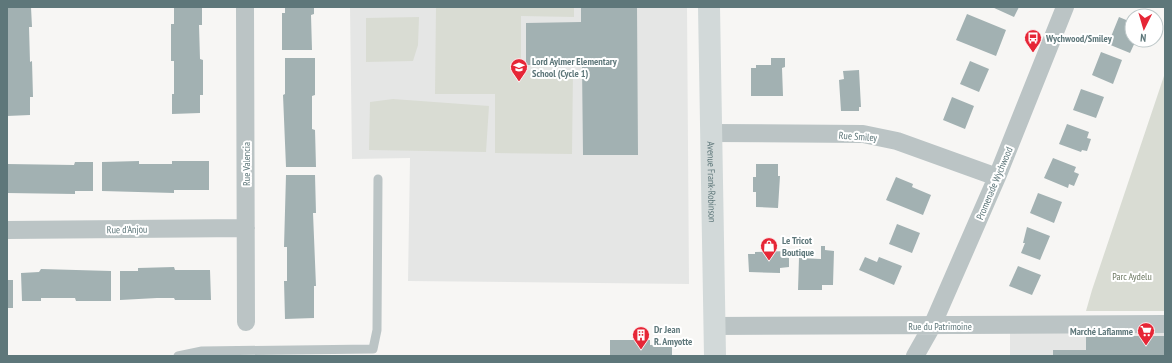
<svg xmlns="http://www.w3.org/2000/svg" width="1172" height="363" font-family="'PT Sans Narrow',sans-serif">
<rect width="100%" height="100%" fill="#f7f6f4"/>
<path fill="#e5e6e5" d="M350 7H687L689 284 408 281 410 158 352 159Z
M1010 329 1165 333V356H1010Z"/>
<path fill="#d9dcd3" d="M436 7H574V17L521 16V70L573 71 572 154 495 153V94H435Z
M419 17 418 45 413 61 366 62V18Z
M1165 73V311H1086L1092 290Z
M393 99 489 106 486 152 369 150 370 102Z"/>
<path fill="#a2b1b2" d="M7 7H31L32 27H29L30 62 32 61 33 97H30V115L7 116Z
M174 7H202V25H199L200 59 203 60V95H200V113L172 114V94H174V61H171V24H174Z
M285 7H314V14L311 15 312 50H282V13H285Z
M581 7H637L638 155H583L582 65H526V23L581 22Z
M992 7H1019L1014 17Z
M967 14 1006 30 996 56 956 40Z
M1119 17 1131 22 1129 27 1132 28V40H1136L1130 53 1108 44Z
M1101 52 1122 60 1113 84 1092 75Z
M285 58H315V95L312 96V129L315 130 316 167H286L283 95 285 94Z
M771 58H785V67L782 68 783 96H751V68H756V65H771Z
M970 61 989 69 979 92 960 84Z
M859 70 861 107H859V111H841L839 80 844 79 843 71Z
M1081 89 1104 97 1096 118 1073 110Z
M952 97 974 106 965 129 943 120Z
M1067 124 1089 132 1087 138 1091 139 1087 151 1082 150 1081 152 1059 144Z
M1053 158 1076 167 1074 172 1079 174 1074 186 1069 184 1068 188 1044 178Z
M139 161V164H172V161H209V190H174V193L102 191V162Z
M75 162H93V191H75V194L7 193V164L74 165Z
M756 164H778V176H780L778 208 756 207V192H753V177H756Z
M286 175H315L316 213H313L316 286H314V318L285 319 284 281H287V247H284Z
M896 177 913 184 912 187 931 195 923 215 886 200Z
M1038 193 1062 202 1054 223 1030 213Z
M897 224 920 233 912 253 889 244Z
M1027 227 1050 236 1040 260 1021 253 1025 243H1023Z
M821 246H825V250L834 251 833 285H822V290H798L799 258 821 259Z
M789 251V267L780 268V273L749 272 748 254H755V252Z
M865 257 877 262 879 257 902 266 894 285 859 270Z
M1018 266 1041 275 1032 295 1009 286Z
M174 267 175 270H210L211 300H175L174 298H157L120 300V271H138V268Z
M41 269 111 271V301H76L75 298H41V301H22L21 273 39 272Z
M7 280H13V308H7Z
M1086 336H1165V356H1053V350H1086Z
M610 340H650V345L672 344V356H610Z"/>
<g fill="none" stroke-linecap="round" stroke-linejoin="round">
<path stroke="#bbc4c5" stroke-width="9" d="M178 356 202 351 373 349 377 330 378 179"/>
<path stroke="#bbc4c5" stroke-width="18" d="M245 7 246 322
M712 133 863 134 897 141 997 177
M7 230 246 228
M714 326 1165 324
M915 356 932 326 997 177 1065 7"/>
<path stroke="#d2d9d9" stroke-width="22" id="s1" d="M709 7 715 356"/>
</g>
<defs>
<g id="bus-pin" transform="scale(0.9)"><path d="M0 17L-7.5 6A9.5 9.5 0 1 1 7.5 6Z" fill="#e62636" stroke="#fff"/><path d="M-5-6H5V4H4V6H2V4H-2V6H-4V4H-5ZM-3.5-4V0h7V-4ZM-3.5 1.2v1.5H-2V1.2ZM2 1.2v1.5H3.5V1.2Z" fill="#fff"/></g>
<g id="school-pin" transform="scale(0.9)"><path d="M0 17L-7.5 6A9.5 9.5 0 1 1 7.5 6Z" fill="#e62636" stroke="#fff"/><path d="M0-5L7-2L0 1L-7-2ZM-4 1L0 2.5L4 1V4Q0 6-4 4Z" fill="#fff"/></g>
<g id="shop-pin" transform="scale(0.9)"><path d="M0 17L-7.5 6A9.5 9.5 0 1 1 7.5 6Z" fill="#e62636" stroke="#fff"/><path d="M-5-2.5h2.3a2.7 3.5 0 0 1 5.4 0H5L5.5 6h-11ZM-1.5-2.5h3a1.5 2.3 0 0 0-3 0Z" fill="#fff"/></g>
<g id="supermarket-pin" transform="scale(0.9)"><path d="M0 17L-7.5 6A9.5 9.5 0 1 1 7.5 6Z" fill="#e62636" stroke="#fff"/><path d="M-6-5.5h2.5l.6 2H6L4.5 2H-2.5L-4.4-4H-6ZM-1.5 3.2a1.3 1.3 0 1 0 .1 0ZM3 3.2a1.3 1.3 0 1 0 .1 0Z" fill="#fff"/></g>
<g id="building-pin" transform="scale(0.9)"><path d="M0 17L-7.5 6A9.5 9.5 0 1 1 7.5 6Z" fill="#e62636" stroke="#fff"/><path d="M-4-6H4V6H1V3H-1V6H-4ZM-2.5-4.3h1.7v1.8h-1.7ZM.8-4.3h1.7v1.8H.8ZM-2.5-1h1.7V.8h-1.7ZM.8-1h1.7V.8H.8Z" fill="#fff"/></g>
</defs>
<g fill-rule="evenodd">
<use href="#bus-pin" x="1033" y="38"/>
<use href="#school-pin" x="519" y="67"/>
<use href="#shop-pin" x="769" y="246"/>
<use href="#supermarket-pin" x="1146" y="331"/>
<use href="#building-pin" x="641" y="335"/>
</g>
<g text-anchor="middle" stroke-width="4" stroke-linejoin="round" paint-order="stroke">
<g font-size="10" font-weight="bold" fill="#5e777a" stroke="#fff" text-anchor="start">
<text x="1046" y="42">Wychwood/Smiley</text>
<text x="532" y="65">Lord Aylmer Elementary<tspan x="532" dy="12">School (Cycle 1)</tspan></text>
<text x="782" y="244">Le Tricot<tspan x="782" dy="12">Boutique</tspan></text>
<text x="654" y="333">Dr Jean<tspan x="654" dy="12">R. Amyotte</tspan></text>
<text x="1133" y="335" text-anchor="end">Marché Laflamme</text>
</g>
<g font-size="10" fill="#5e777a" stroke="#fff">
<text transform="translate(858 136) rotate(4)" y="4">Rue Smiley</text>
<text transform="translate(246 164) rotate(-90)" y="4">Rue Valencia</text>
<text dy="4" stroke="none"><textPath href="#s1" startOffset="175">Avenue Frank-Robinson</textPath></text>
<text transform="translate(994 183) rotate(-67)" y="4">Promenade Wychwood</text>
<text transform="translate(127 229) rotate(-1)" y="4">Rue d'Anjou</text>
<text x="940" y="330">Rue du Patrimoine</text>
</g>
<g font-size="10" fill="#6c7861" stroke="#fff">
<text x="1132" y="280">Parc Aydelu</text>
</g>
</g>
<rect width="1172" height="363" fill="none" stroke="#5e777a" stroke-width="16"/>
<g transform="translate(1144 28) rotate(185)"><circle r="19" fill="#ffffff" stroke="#bfc9ca"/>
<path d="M0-3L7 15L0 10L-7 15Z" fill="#e62636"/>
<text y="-6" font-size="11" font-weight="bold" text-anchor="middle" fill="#5e777a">N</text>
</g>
</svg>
